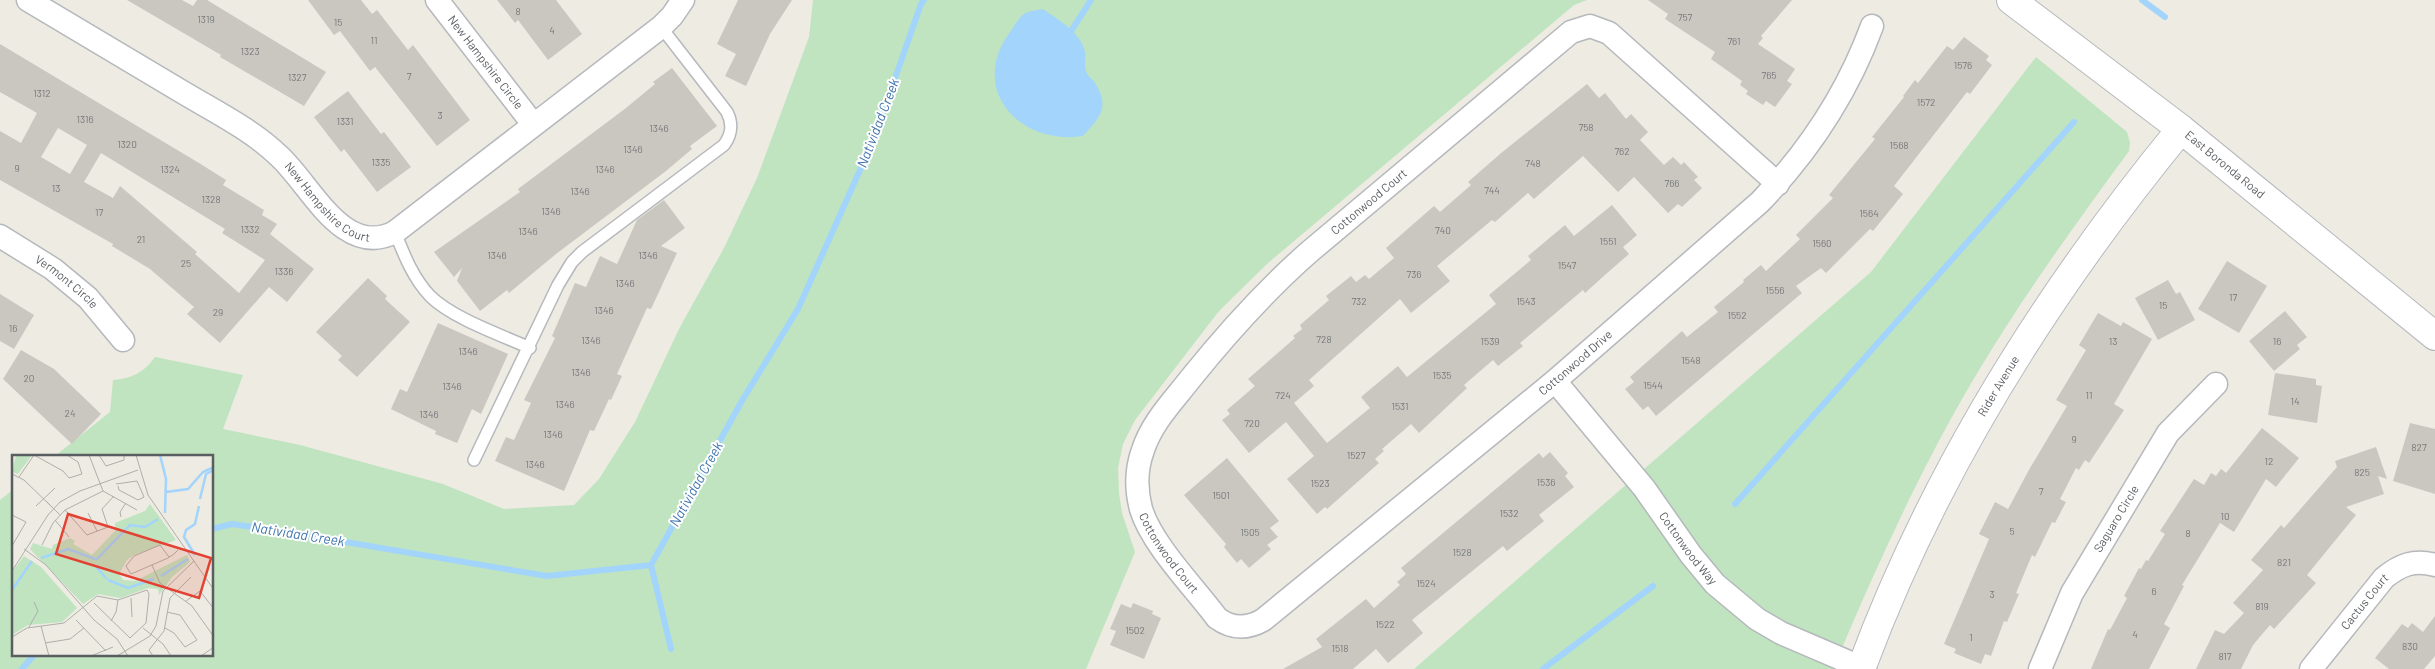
<svg xmlns="http://www.w3.org/2000/svg" width="2435" height="669" font-family="Barlow,sans-serif">
<rect width="100%" height="100%" fill="#edebe2"/>
<path fill="#bfe4bf" d="M813 0H1587L1574 5 1268 263 1219 311 1135 420 1123 444 1118 468 1119 493 1122 513 1135 552 1086 669H0V500L14 489V655H212V457L55 456 110 412 113 380C131 379 145 372 155 357L243 375 223 429 300 445 443 484 504 509 574 505 599 479 635 422 680 327 724 248 757 178 809 37Z
M2036 57 2127 132 2130 143 2129 151C2076 223 2025 294 1979 370 1922 465 1876 567 1833 669H1414L1871 272Z"/>
<path fill="#a3d4fc" d="M1043 9C1058 20 1081 32 1085 52 1086 58 1084 66 1086 71 1087 76 1093 79 1095 83 1111 108 1099 118 1083 136 1019 146 968 89 1010 32 1014 27 1019 17 1024 14 1029 11 1037 10 1043 9Z"/>
<g fill="none" stroke-linecap="round" stroke-linejoin="round">
<path stroke="#a3d4fc" stroke-width="6" d="M2142 0 2165 17
M1071 31 1091 0
M1735 504 2074 122
M212 529 232 524 286 532 547 576 651 565
M651 565 743 399 798 309 873 141 921 4 924 0
M651 565 671 649
M22 669 34 655
M1543 669 1653 586"/>
</g>
<path fill="#cac7c1" fill-rule="evenodd" d="M127 0H182L193 6 197 0H207L326 72 304 106 220 57 221 55Z
M308 0H361L372 14 377 10 408 50 413 45 470 120 437 146 375 67 370 71 340 31 334 35Z
M497 0H556L582 34 548 60 518 20 515 23Z
M738 0H792L770 34 746 86 725 76 736 54 717 44Z
M1648 0H1792L1761 36 1763 38 1758 44 1795 69 1787 81 1792 84 1775 107 1766 101 1763 105 1746 94 1748 91 1740 85 1742 81 1711 59 1715 52 1665 19 1668 14Z
M1964 37 1989 56 1986 60 1992 65 1970 94 1967 92 1894 186 1903 194 1873 231 1870 229 1826 273 1821 268 1796 286 1802 293 1656 416 1648 406 1643 410 1625 389 1634 382 1630 377 1682 331 1687 337 1718 312 1714 307 1744 282 1743 280 1761 265 1766 271 1800 239 1796 235 1833 198 1829 195 1875 139 1872 137 1904 97 1903 96 1915 80 1918 83 1947 46 1953 50Z
M0 44 199 163 226 180 223 185 264 210 262 215 277 224 270 234 314 269 287 302 269 287 220 343 187 314 194 307 150 269 112 246 113 244 0 180V131L21 143 37 113 0 92ZM58 128 87 145 70 174 41 157ZM101 153 225 229 222 233 265 260 239 293 195 254 197 252 120 186 113 198 84 182Z
M672 68 717 126 690 146 692 149 666 171 556 254 509 293 507 290 480 311 457 281 462 268 454 277 434 252 520 192 518 189 626 108 655 84 653 82Z
M1587 84 1599 98 1605 93 1626 119 1631 114 1648 132 1640 140 1664 165 1673 157 1681 165 1684 162 1698 177 1694 180 1702 188 1682 207 1678 204 1668 213 1634 177 1618 192 1583 156 1534 199 1528 193 1495 222 1492 220 1437 266 1450 281 1411 313 1400 299 1309 380 1314 386 1294 403 1327 443 1370 408 1361 397 1398 366 1407 377 1496 304 1489 295 1531 260 1528 256 1565 225 1574 236 1612 205 1637 235 1623 247 1629 254 1606 274 1585 293 1583 290 1520 343 1523 346 1498 366 1493 360 1464 385 1467 388 1419 433 1411 424 1382 449 1384 451 1375 459 1379 463 1327 509 1325 507 1317 514 1287 479 1314 456 1286 422 1249 453 1222 420 1230 414 1227 410 1255 386 1248 379 1295 338 1293 336 1302 329 1300 325 1329 300 1326 296 1351 276 1356 282 1365 275 1369 279 1394 258 1386 248 1411 226 1434 206 1440 212 1471 185 1468 182 1500 154Z
M348 91 381 134 384 132 411 167 377 192 344 149 341 152 314 117Z
M664 200 685 228 661 246 677 253 651 309 647 308 617 374 622 376 611 400 609 399 594 431 590 430 564 491 495 461 506 437 514 440 531 403 524 400 555 338 552 336 575 283 586 287 600 256 617 264 637 220Z
M2227 261 2267 286 2239 333 2198 309Z
M368 278 387 296 385 299 410 322 357 377 338 360 342 356 316 332Z
M2168 280 2176 294 2180 292 2195 320 2158 340 2135 298Z
M0 294 34 315 14 349 0 341Z
M2285 311 2307 337 2297 345 2300 349 2274 371 2249 341Z
M2098 313 2121 326 2123 322 2152 339 2114 404 2124 410 2089 463 2085 460 2079 470 2076 468 2060 499 2066 502 2055 523 2052 522 2035 557 2032 555 2016 593 2019 594 2007 622 2004 621 1991 656 1985 654 1981 664 1954 653 1956 649 1944 644 1989 539 1979 534 1995 502 2008 509 2030 468 2067 406 2056 400 2086 350 2079 345Z
M438 323 508 354 481 414 472 409 457 443 435 434 436 431 391 409 400 389 407 392Z
M21 350 54 369 101 414 72 444 3 379Z
M2275 373 2316 379V385L2322 386 2317 423 2268 415Z
M2410 423 2435 429V494L2393 481Z
M2262 428 2299 458 2276 487 2266 479 2234 532 2220 523 2182 585 2184 586 2164 624 2170 628 2149 669H2091L2108 629 2110 630 2127 598 2124 596 2139 568 2141 569 2146 560 2148 561 2165 534 2160 531 2194 479 2204 485 2211 473 2216 476 2221 469 2226 473Z
M2376 447 2387 479 2378 476 2384 494 2346 507 2356 515 2307 575 2316 583 2274 629 2270 625 2253 645 2241 669H2196L2215 630 2224 634 2244 613 2233 603 2263 570 2251 560 2281 525 2284 528 2337 467 2335 461Z
M1550 452 1568 473 1565 476 1574 487 1539 515 1544 521 1507 551 1503 546 1412 620 1423 633 1388 663 1376 649 1353 669H1283L1322 647 1316 639 1366 599 1374 608 1400 585 1397 582 1406 574 1401 568 1539 453 1543 458Z
M1227 458 1279 521 1270 528 1278 537 1267 545 1271 549 1249 568 1241 559 1237 563 1224 547 1226 544 1184 495Z
M1133 603 1153 611 1152 614 1161 618 1144 659 1110 645 1116 631 1110 629 1121 604 1131 608Z
M2435 616V656L2424 669H2389L2375 658 2402 624 2408 628 2412 623 2423 632Z"/>
<g fill="none" stroke-linecap="round" stroke-linejoin="round">
<g stroke="#b5b8bc" stroke-width="14">
<path id="lane" d="M395 232C404 255 413 278 430 296 452 318 501 335 530 348
M474 460 558 285 572 262 582 252 724 145C732 134 733 124 727 112L661 27"/>
</g>
<g stroke="#b5b8bc" stroke-width="25">
<g id="street">
<path id="s1" d="M28 0C80 31 132 62 184 93 216 112 252 130 279 156 311 185 343 259 395 232L661 27 672 16 683 0"/>
<path id="s2" d="M437 0 533 124"/>
<path id="s3" d="M1778 184 1609 33 1590 26 1571 32 1308 253C1264 292 1228 332 1191 378 1174 400 1152 422 1143 450 1136 469 1136 490 1141 509 1152 545 1194 587 1217 618 1232 629 1247 629 1263 620L1555 381 1760 202C1810 150 1847 94 1872 26"/>
<path id="s4" d="M0 236 53 269 88 298 123 340"/>
<path id="s5" d="M1555 381 1644 488 1691 555 1715 584 1757 619 1781 633 1865 669"/>
<path id="s6" d="M2040 669 2072 593 2168 433 2216 384"/>
<path id="s7" d="M2311 669 2384 578C2400 565 2414 559 2435 565"/>
</g>
</g>
<g stroke="#b6b9be" stroke-width="30">
<g id="secondary">
<path id="s8" d="M2011 0 2181 129 2435 336"/>
<path id="s9" d="M1861 669C1934 472 2048 291 2181 129"/>
</g>
</g>
<use href="#lane" stroke="#fff" stroke-width="11"/>
<use href="#street" stroke="#fff" stroke-width="22"/>
<use href="#secondary" stroke="#fff" stroke-width="28"/>
</g>
<g text-anchor="middle" stroke-width="4" stroke-linejoin="round" paint-order="stroke">
<g font-size="10" fill="#76787a">
<text x="518" y="15">8</text>
<text x="1685" y="21">757</text>
<text x="206" y="23">1319</text>
<text x="338" y="26">15</text>
<text x="552" y="34">4</text>
<text x="374" y="44">11</text>
<text x="1734" y="45">761</text>
<text x="250" y="55">1323</text>
<text x="1963" y="69">1576</text>
<text x="1769" y="79">765</text>
<text x="409" y="80">7</text>
<text x="297" y="81">1327</text>
<text x="42" y="97">1312</text>
<text x="1926" y="106">1572</text>
<text x="440" y="119">3</text>
<text x="85" y="123">1316</text>
<text x="345" y="125">1331</text>
<text x="1586" y="131">758</text>
<text x="659" y="132">1346</text>
<text x="127" y="148">1320</text>
<text x="1899" y="149">1568</text>
<text x="633" y="153">1346</text>
<text x="1622" y="155">762</text>
<text x="381" y="166">1335</text>
<text x="1533" y="167">748</text>
<text x="17" y="172">9</text>
<text x="170" y="173">1324</text>
<text x="605" y="173">1346</text>
<text x="1672" y="187">766</text>
<text x="56" y="192">13</text>
<text x="1492" y="194">744</text>
<text x="580" y="195">1346</text>
<text x="211" y="203">1328</text>
<text x="551" y="215">1346</text>
<text x="99" y="216">17</text>
<text x="1869" y="217">1564</text>
<text x="250" y="233">1332</text>
<text x="1443" y="234">740</text>
<text x="528" y="235">1346</text>
<text x="141" y="243">21</text>
<text x="1608" y="245">1551</text>
<text x="1822" y="247">1560</text>
<text x="497" y="259">1346</text>
<text x="648" y="259">1346</text>
<text x="186" y="267">25</text>
<text x="1567" y="269">1547</text>
<text x="284" y="275">1336</text>
<text x="1414" y="278">736</text>
<text x="625" y="287">1346</text>
<text x="1775" y="294">1556</text>
<text x="2233" y="301">17</text>
<text x="1359" y="305">732</text>
<text x="1526" y="305">1543</text>
<text x="2163" y="309">15</text>
<text x="604" y="314">1346</text>
<text x="218" y="316">29</text>
<text x="1737" y="319">1552</text>
<text x="13" y="332">16</text>
<text x="1324" y="343">728</text>
<text x="591" y="344">1346</text>
<text x="1490" y="345">1539</text>
<text x="2113" y="345">13</text>
<text x="2277" y="345">16</text>
<text x="468" y="355">1346</text>
<text x="1691" y="364">1548</text>
<text x="581" y="376">1346</text>
<text x="1442" y="379">1535</text>
<text x="29" y="382">20</text>
<text x="1653" y="389">1544</text>
<text x="452" y="390">1346</text>
<text x="1283" y="399">724</text>
<text x="2089" y="399">11</text>
<text x="2295" y="405">14</text>
<text x="565" y="408">1346</text>
<text x="1400" y="410">1531</text>
<text x="70" y="417">24</text>
<text x="429" y="418">1346</text>
<text x="1252" y="427">720</text>
<text x="553" y="438">1346</text>
<text x="2074" y="443">9</text>
<text x="2419" y="451">827</text>
<text x="1356" y="459">1527</text>
<text x="2269" y="465">12</text>
<text x="535" y="468">1346</text>
<text x="2362" y="476">825</text>
<text x="1546" y="486">1536</text>
<text x="1320" y="487">1523</text>
<text x="2041" y="495">7</text>
<text x="1221" y="499">1501</text>
<text x="1509" y="517">1532</text>
<text x="2225" y="520">10</text>
<text x="2012" y="535">5</text>
<text x="1250" y="536">1505</text>
<text x="2188" y="537">8</text>
<text x="1462" y="556">1528</text>
<text x="2284" y="566">821</text>
<text x="1426" y="587">1524</text>
<text x="2154" y="595">6</text>
<text x="1992" y="598">3</text>
<text x="2262" y="610">819</text>
<text x="1385" y="628">1522</text>
<text x="1135" y="634">1502</text>
<text x="2135" y="638">4</text>
<text x="1971" y="641">1</text>
<text x="2410" y="650">830</text>
<text x="1340" y="652">1518</text>
<text x="2225" y="660">817</text>
</g>
<g font-size="12" fill="#5a5e62" stroke="#fff">
<text dy="4" stroke="none"><textPath href="#s2" startOffset="79">New Hampshire Circle</textPath></text>
<text dy="4" stroke="none"><textPath href="#s8" startOffset="270">East Boronda Road</textPath></text>
<text dy="4" stroke="none"><textPath href="#s1" startOffset="364">New Hampshire Court</textPath></text>
<text transform="translate(1369 202) rotate(-40)" y="4">Cottonwood Court</text>
<text dy="4" stroke="none"><textPath href="#s4" startOffset="81">Vermont Circle</textPath></text>
<text dy="4" stroke="none"><textPath href="#s3" startOffset="1516">Cottonwood Drive</textPath></text>
<text dy="4" stroke="none"><textPath href="#s9" startOffset="315">Rider Avenue</textPath></text>
<text dy="4" stroke="none"><textPath href="#s6" startOffset="169">Saguaro Circle</textPath></text>
<text dy="4" stroke="none"><textPath href="#s5" startOffset="214">Cottonwood Way</textPath></text>
<text dy="4" stroke="none"><textPath href="#s3" startOffset="981">Cottonwood Court</textPath></text>
<text dy="4" stroke="none"><textPath href="#s7" startOffset="86">Cactus Court</textPath></text>
</g>
<g font-size="14" font-style="italic" fill="#4175ae" stroke="#fff">
<text transform="translate(878 123) rotate(-69)" y="5">Natividad Creek</text>
<text transform="translate(696 484) rotate(-61)" y="5">Natividad Creek</text>
<text transform="translate(298 534) rotate(9)" y="5">Natividad Creek</text>
</g>
</g>
<g transform="translate(12 455)">
<rect width="201" height="201" fill="#edebe2"/>
<path d="M4 0H20L6 19 0 17ZM138 49 164 85 122 100 115 105 107 119 111 125 123 126 175 100 178 107 160 122 147 140 146 134 136 133 108 143 86 139 71 149 18 94 21 88 40 94 41 90 58 83 63 86 61 89 80 100 103 76V68L133 56ZM12 101 29 112 65 153 50 167 16 170 0 180V117Z" fill="#bfe4bf"/>
<path fill="none" stroke="#a3d4fc" stroke-width="2.5" d="M148 0 154 24 153 58M154 37 176 34 191 17 202 12M188 44 194 19 202 15M183 100 172 82 174 75 183 69 187 51M29 103 56 94 83 104M84 105 118 70 133 72 146 64M84 112 95 124M149 121 176 104M96 125 116 133 142 124M0 135 20 106"/>
<path fill="none" stroke="#aeafab" stroke-width="1" d="M22 0 51 16 57 23 70 19 66 7 55 0M77 0 91 36 125 55M87 0 94 11 112 5V0M124 0 136 40 202 135M0 19 12 25 42 54M7 22 22 0M104 29 125 26 132 42 126 45 107 35 106 31M34 46 48 60M24 51 43 33M53 55 75 80 96 72 90 54 102 41M76 58 85 76M0 60 14 67 0 91M109 62 108 57 114 48M43 65 57 82M30 90 41 68 53 55 91 36M12 94 34 110 82 165 105 184 116 201M157 102 148 90 122 101 114 111 119 119 156 103 157 102 159 101 162 99 166 95M140 110 148 128 180 151 202 182M0 116 36 60 48 47 68 36 126 15M119 143 120 162M174 146 188 136 202 154M64 165 94 196M99 166 104 157 106 145M29 171 37 201M17 172 26 156 22 147M131 173 151 189 159 201M153 173 162 178 173 192 185 185 168 160 155 157M0 182 15 173 52 168 85 141 106 145 135 135 137 139 134 168 118 183 82 148M33 188 58 184 72 173M79 201 101 192M105 201 138 181 144 171 151 136 182 106M141 201 137 195 152 176 158 143 179 122M189 201 202 192"/>
<path fill="#e34132" fill-opacity="0.15" stroke="#e34132" stroke-width="2.5" d="M56 59 199 103 187 143 44 99Z"/>
<rect width="201" height="201" fill="none" stroke="#5a5e62" stroke-width="2.5"/>
</g>
</svg>
